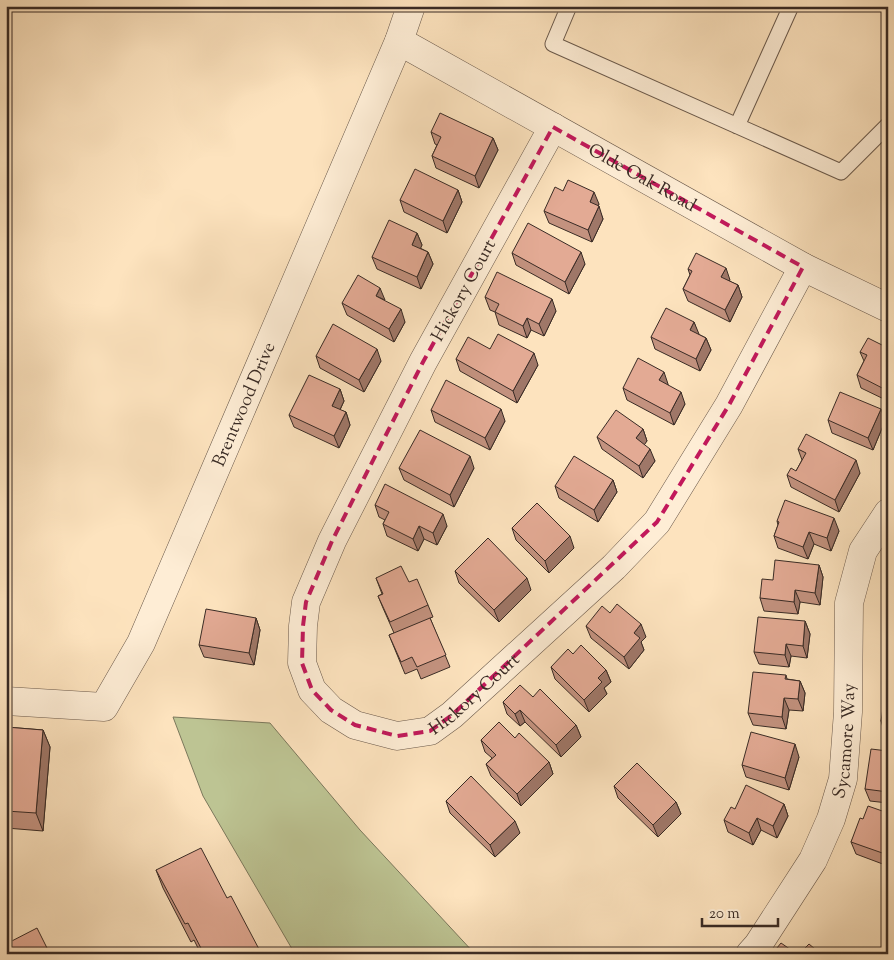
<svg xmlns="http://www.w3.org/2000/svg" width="894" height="960" font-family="'Sorts Mill Goudy',serif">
<rect width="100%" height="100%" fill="#fde3be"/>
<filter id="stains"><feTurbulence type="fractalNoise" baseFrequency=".004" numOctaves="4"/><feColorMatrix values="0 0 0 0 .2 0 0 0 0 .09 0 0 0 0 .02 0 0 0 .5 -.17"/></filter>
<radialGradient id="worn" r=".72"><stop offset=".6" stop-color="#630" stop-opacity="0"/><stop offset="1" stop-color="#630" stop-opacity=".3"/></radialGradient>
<path fill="#bdc493" stroke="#7b785c" d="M173 717 270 723 360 830 475 954H295L203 796Z"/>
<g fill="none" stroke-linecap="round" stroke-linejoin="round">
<g stroke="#6a594b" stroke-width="17">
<path id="service" d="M569 6 553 44 841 172 888 125
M737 126 791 6"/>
</g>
<g stroke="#6a594b" stroke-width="29">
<g id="minor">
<path id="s1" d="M399 41 803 267 888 308"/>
<path id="s2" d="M553 127 423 362 332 541 306 602 303 626 302 663 312 690 331 710 355 725 397 736 430 731 452 715 614 567 657 522 729 405 803 267"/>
<path id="s3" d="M6 701 104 707 141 643 399 41 411 6"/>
<path id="s4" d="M750 954 758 945 813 860 831 819 843 779 848 712 849 603 863 551 888 513"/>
</g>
</g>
<use href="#service" stroke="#feedd5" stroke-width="15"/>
<use href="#minor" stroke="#feedd5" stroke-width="28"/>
</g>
<path fill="#c3927f" stroke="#392b25" d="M431 132 493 138 498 150 479 188 436 168 432 156 437 145 435 144Z
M458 190 462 202 447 233 404 212 400 200Z
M563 191 599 204 598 206 603 219 592 242 549 223 544 211Z
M417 233 422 245 420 248 428 252 433 264 421 289 377 269 372 257Z
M512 253 585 264 569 294 516 265Z
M688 269 730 280 729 281 738 285 742 297 730 322 688 301 683 289 690 275Z
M485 297 556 311 544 336 531 330 527 338 499 325 495 312 490 310Z
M385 301 405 322 394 342 347 315 342 303Z
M694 322 698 334 706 338 711 350 700 371 655 349 651 337Z
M888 348V401L861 388 857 375 864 361 860 352Z
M490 349 538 365 517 403 460 371 456 359Z
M316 356 381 361 364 392 320 368Z
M668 384V385L685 404 674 425 627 400 623 388Z
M340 389 344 401 340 410 346 412 350 425 339 448 294 427 289 415Z
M881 409 885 421 873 450 832 433 828 420Z
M431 410 505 421 490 450 435 422Z
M643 429 647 441 644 444 655 461 643 478 602 449 597 437Z
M798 449 860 473 839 512 791 487 787 475 796 471 802 460Z
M399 468H474L454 507 404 480Z
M613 480 617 492 598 522 559 498 555 486Z
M375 505 447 526 437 545 424 539 418 551 387 536 383 524 385 520 379 517Z
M777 521 839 531 831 551 814 544 808 559 778 548 774 536 778 525Z
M512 528 574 548 549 573 516 540Z
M819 565 823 577 820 605 800 602 798 614 764 611 760 598 773 580Z
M455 571 531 590 499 622 459 583Z
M376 578 409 582 428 605 433 617 430 618 450 667 421 679 417 669 405 674 389 635 394 633 383 608 378 596 382 594Z
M610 613 646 637 641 642 644 650 629 669 591 638 586 626Z
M256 618 260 630 254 665 204 657 199 645Z
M805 621 810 634 807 658 791 656 789 667 759 664 754 652Z
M573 654 606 670 611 682 604 688 607 694 589 712 555 679 551 667Z
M786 675 787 679 800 681 805 693 803 711 789 710 786 729 753 725 748 713Z
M533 697 576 725 581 737 561 757 525 722 520 726 507 714 503 702Z
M888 709V734H885L881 721Z
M6 727 43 730 50 747 43 831 6 828Z
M515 738 549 762 553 774 521 806 491 776 486 764 492 758 485 752 481 740Z
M888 751V803L870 801 865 789Z
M799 757 789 790 746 777 742 765Z
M614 786 676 802 681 814 658 837 618 798Z
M446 801 520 833 495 857 450 813Z
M784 804 788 816 777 838 761 830 753 845 728 832 724 820 735 809Z
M888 813V866L856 854 851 842 863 819Z
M156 870 227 898 260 954H201L194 940 191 942 163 888Z"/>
<path fill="#9f7768" stroke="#392b25" d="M493 138 498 150 479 188 475 176Z
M458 190 462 202 447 233 443 221Z
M594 192 599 204 594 214 590 202Z
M599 206 603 219 592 242 588 230Z
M417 233 422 245 417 257 412 245Z
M428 252 433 264 421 289 417 277Z
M581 252 585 264 569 294 565 282Z
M726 268 730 280 725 289 721 277Z
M738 285 742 297 730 322 725 310Z
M380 288 385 300 376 296Z
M552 299 556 311 544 336 539 324Z
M401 309 405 322 394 342 389 329Z
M527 318 531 330 527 338 523 326Z
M694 322 699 334 695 342 690 330Z
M706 338 711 350 700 371 696 359Z
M377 349 381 361 364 392 359 380Z
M534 353 538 365 517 403 513 391Z
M664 372 668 384 663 393 659 380Z
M340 389 344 401 336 418 332 406Z
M681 392 685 404 674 425 670 413Z
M501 409 505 421 490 450 485 438Z
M881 409 885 421 873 450 868 438Z
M346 412 350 425 339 448 334 436Z
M643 429 647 441 640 451 636 438Z
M650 449 655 461 643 478 639 466Z
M470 456 474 468 454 507 450 495Z
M856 460 860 473 839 512 835 500Z
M613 480 617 492 598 522 594 510Z
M443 514 447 526 437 545 433 533Z
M834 518 839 531 831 551 827 538Z
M419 526 424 539 418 551 413 539Z
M809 532 814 544 808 559 803 547Z
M570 536 574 548 549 573 545 561Z
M819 565 823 577 820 605 815 593Z
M527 578 531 590 499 622 494 610Z
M795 590 800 602 798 614 794 602Z
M256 618 260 630 254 665 249 653Z
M805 621 810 634 807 658 803 646Z
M641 624 646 637 641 642 644 650 629 669 624 657 634 633Z
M786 644 791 656 789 667 785 655Z
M606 670 611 682 604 688 607 694 589 712 584 700 598 678Z
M800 681 805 693 803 711 798 699Z
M784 698 789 710 786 729 782 717Z
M520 710 525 722 520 726 515 714Z
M576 725 581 737 561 757 556 745Z
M43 730 50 747 43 831 36 813Z
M795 744 799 757 789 790 785 778Z
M549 762 553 774 521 806 517 794Z
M676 802 681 814 658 837 653 825Z
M784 804 788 816 777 838 773 826Z
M757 818 761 830 753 845 749 833Z
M515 821 520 833 495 857 490 845Z"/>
<path fill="#e3aa94" stroke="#392b25" d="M440 113 493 138 475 176 432 156 441 137 431 132Z
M415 169 458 190 443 221 400 200Z
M568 180 594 192 590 202 599 206 588 230 544 211 555 187 563 191Z
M389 220 417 233 412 245 428 252 417 277 372 257Z
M528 223 581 252 565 282 512 253Z
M696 253 726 268 721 277 738 285 725 310 683 289 692 271 688 269Z
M497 272 552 299 539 324 527 318 523 326 495 312 499 304 485 297Z
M358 275 380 288 376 296 401 309 389 329 342 303Z
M666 308 694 322 690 330 706 338 696 359 651 337Z
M333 324 377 349 359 380 316 356Z
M498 334 534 353 513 391 456 359 468 337 490 349Z
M868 338 888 348V391L857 375 867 355 860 352Z
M638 358 664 372 659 380 681 392 670 413 623 388Z
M309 375 340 389 332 406 346 412 334 436 289 415Z
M446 380 501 409 485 438 431 410Z
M840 392 881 409 868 438 828 420Z
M616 410 643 429 636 438 650 449 639 466 597 437Z
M420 430 470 456 450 495 399 468Z
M806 434 856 460 835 500 787 475 791 468 796 471 806 453 798 449Z
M574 456 613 480 594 510 555 486Z
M385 484 443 514 433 533 419 526 413 539 383 524 389 512 375 505Z
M785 500 834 518 827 538 809 532 803 547 774 536 779 522 777 521Z
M537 503 570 536 545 561 512 528Z
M488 538 527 578 494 610 455 571Z
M775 560 819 565 815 593 795 590 794 602 760 598 762 579 773 580Z
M401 566 409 582 417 579 428 605 390 622 378 596 383 594 376 578Z
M617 604 641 624 634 633 640 638 624 657 586 626 602 606 610 613Z
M206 609 256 618 249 653 199 645Z
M758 617 805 621 803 646 786 644 785 655 754 652Z
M430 618 446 655 417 667 412 657 401 662 389 635Z
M888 636V652H887Z
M581 645 606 670 598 678 602 682 584 700 551 667 568 649 573 654Z
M753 672 786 675 785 679 800 681 798 699 784 698 782 717 748 713Z
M520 685 533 697 540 689 576 725 556 745 520 710 515 714 503 702Z
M883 708 888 709V722L881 721Z
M499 722 515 738 519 733 549 762 517 794 486 764 496 755 481 740Z
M6 727 43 730 36 813 6 811Z
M751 732 795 744 785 778 742 765Z
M871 749 888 751V792L865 789Z
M637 763 676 802 653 825 614 786Z
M471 776 515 821 490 845 446 801Z
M746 785 784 804 773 826 757 818 749 833 724 820 731 807 735 809Z
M868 806 888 813V855L851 842 860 818 863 819Z
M201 848 227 898 231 896 260 951 256 953 257 954H204L188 923 185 924 156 870Z
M37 928 50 954H6V944Z
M781 943 794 952 798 949 802 951 809 944 821 954H772Z"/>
<path fill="none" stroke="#c2185b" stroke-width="4" stroke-dasharray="10 6" stroke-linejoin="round" d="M553 127 803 267 729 405 657 522 452 715 430 731 397 736 355 725 331 710 312 690 302 663 303 626 306 602 332 541 423 362Z"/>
<g text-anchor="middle" stroke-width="4" stroke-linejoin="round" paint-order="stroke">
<g font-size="18" fill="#392b25" stroke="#feedd5">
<text dy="6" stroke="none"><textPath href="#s1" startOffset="279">Olde Oak Road</textPath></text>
<text transform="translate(463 290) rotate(-61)" y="6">Hickory Court</text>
<text dy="6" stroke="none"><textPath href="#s3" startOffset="432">Brentwood Drive</textPath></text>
<text dy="6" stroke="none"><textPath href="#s2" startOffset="816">Hickory Court</textPath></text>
<text dy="6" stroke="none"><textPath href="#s4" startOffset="238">Sycamore Way</textPath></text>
</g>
</g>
<rect width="894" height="960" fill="none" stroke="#fde3be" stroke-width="25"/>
<rect x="8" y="8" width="879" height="945" fill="none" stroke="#392b25" stroke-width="2.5"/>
<rect x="12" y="12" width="869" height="935" fill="none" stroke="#392b25"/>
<path d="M702 918v8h76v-8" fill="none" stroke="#392b25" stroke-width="2.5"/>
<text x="709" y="918" font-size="15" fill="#392b25" stroke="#feedd5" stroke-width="4" paint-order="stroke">20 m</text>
<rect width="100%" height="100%" filter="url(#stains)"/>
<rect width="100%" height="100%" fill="url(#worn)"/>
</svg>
